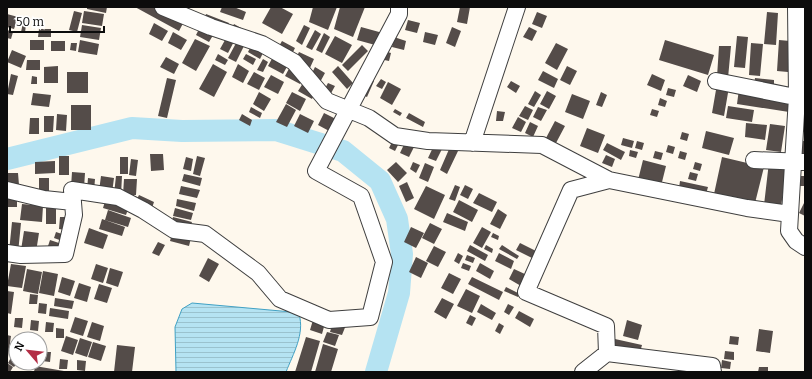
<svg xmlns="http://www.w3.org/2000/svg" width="812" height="379" font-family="Bitter,serif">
<defs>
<pattern id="water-rules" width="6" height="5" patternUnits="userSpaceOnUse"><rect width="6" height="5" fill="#b5e3f2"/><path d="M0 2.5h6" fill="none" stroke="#9ac2ce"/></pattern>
</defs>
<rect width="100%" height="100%" fill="#fef8ed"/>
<path fill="url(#water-rules)" stroke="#41a1c4" d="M192 303 292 312 299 314C305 334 293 354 286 372H176L175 327 182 309Z"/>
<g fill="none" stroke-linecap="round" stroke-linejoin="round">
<path stroke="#b5e3f2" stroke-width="22" d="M7 159 132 128 182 131 276 130 343 151 380 181 397 219 402 254 399 293 376 372"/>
</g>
<path fill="#544c49" d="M87 7H107L106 13 87 9Z
M135 7H180L189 12 179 31Z
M222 7H234L246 12 243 20 220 12Z
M271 7H280L293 14 282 34 262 23Z
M313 7H337L328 30 309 22Z
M340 7H365L353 37 334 29Z
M460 7H470L467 24 457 22Z
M74 11 82 13 77 32 69 30Z
M84 11 104 14 102 26 82 23Z
M537 12 547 16 542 28 532 24Z
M767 12 778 13 776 45 764 44Z
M7 14 18 17 14 29 7 27Z
M206 14 229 23 226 31 203 23Z
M408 20 420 23 417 33 405 30Z
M23 23 26 24 25 33 21 32Z
M154 23 168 31 162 41 149 34Z
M234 24 241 28 228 53 220 49Z
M82 25 101 28 99 40 80 37Z
M201 25 215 32 209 42 196 35Z
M304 25 310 28 302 45 296 41Z
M361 27 390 35 386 48 357 40Z
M452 27 461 31 455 47 446 43Z
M529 27 537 31 532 41 523 37Z
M39 29H51V37H38Z
M7 30 13 32 11 39 7 38Z
M315 30 321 34 312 50 306 47Z
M173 32 187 40 181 50 168 43Z
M242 32 249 36 236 62 228 58Z
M425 32 438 35 435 45 423 42Z
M324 33 330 37 322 53 316 50Z
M335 36 352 45 342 63 325 54Z
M737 36 748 37 745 68 734 67Z
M394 37 406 41 404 50 392 47Z
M195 39 210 46 196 71 182 63Z
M30 40H44V50H30Z
M80 40 99 44 97 55 78 52Z
M665 40 714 55 708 75 659 60Z
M779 40 790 41 788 72 777 71Z
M51 41H65V51H51Z
M282 41 295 48 289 60 275 53Z
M71 43H77L76 51 70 50Z
M556 43 568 49 557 70 545 63Z
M751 43 763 44 760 76 749 75Z
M252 44 264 51 260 59 248 52Z
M362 45 368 51 348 71 342 65Z
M719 46H731L728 78 717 77Z
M377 49 391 53 389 61 375 58Z
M12 50 26 56 21 68 7 62Z
M299 52 314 59 309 70 294 62Z
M218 54 228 60 225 65 215 60Z
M246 54 256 59 253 65 243 59Z
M274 55 289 63 283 74 268 66Z
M166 57 179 64 174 74 160 67Z
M263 59 268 62 263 72 257 70Z
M27 60H40V70H26Z
M213 64 227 72 214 97 199 89Z
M238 64 249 71 243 83 232 77Z
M291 65 306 73 300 84 285 76Z
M58 66V83H44V67Z
M338 66 353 83 347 89 332 72Z
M567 66 577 71 570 85 560 80Z
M315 67 325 73 319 84 309 79Z
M543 71 558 79 554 88 538 80Z
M67 72H88V93H67Z
M254 72 265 78 259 90 247 84Z
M11 74 18 76 13 95 7 94Z
M652 74 665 80 661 91 647 85Z
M271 75 284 82 278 94 264 87Z
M688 75 701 81 697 92 683 86Z
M32 76 37 77V84H31Z
M363 76 374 81 367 97 356 92Z
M167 78 176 80 167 118 158 116Z
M755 78 774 80V88L754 86Z
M381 79 386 82 382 89 376 86Z
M305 80 318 87 312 99 298 91Z
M511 81 520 86 516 93 507 87Z
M388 82 401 89 392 105 380 98Z
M328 83 335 86 324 106 317 103Z
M717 84 729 87 724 116 712 113Z
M668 88 676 90 674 97 666 95Z
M739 89 791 97 789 112 737 104Z
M535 91 541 95 534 107 528 104Z
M547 91 556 96 549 109 540 104Z
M259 92 271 99 264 111 253 104Z
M292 92 306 99 300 111 286 103Z
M601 92 607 95 602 107 596 105Z
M33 93 51 95 49 107 31 105Z
M572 94 590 101 583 119 565 112Z
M660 98 667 101 665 107 658 105Z
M286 104 296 110 287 127 276 122Z
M71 105H91V130H71Z
M525 106 533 110 528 120 519 116Z
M728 106 754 110 752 122 726 118Z
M251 107 262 113 260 118 249 112Z
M538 107 547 110 541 121 533 117Z
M395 109 402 113 400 116 393 112Z
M652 109 659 111 657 117 650 115Z
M497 111 505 112 503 121H496Z
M324 113 338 120 331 132 318 125Z
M409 113 425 122 423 127 406 118Z
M57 114 67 115 66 131 56 130Z
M242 114 252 120 250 126 239 120Z
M300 114 314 121 308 133 294 126Z
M44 116H54L53 132H44Z
M801 116 805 117V132H800Z
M518 117 526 122 521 132 512 128Z
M30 118H39V134H29Z
M555 121 565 126 556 143 546 138Z
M530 122 538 126 533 137 525 133Z
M746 123 767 125 765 140 745 137Z
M770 124 785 126 781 152 766 150Z
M587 128 605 135 598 153 580 146Z
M706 131 734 138 729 155 702 148Z
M682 132 689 134 687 141 680 139Z
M395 136 401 139 395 151 389 148Z
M408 136 417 141 409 157 400 153Z
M623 138 634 141 632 148 621 145Z
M437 139 445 143 436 161 428 158Z
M637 141 644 143 642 150 635 148Z
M803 141H805V157H800Z
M607 143 625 152 621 160 603 150Z
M668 145 675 147 673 154 666 152Z
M450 147 458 151 447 174 440 170Z
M630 150 638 152 636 158 629 156Z
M655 151 663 153 661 160 653 158Z
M680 151 687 153 685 160 678 158Z
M150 154H163L164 170 151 171Z
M606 155 615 159 612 167 602 163Z
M59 156H69V175H59Z
M197 156 205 158 200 176 193 174Z
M120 157H128V174H120Z
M186 157 193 159 191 171 183 169Z
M722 157 764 167 755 203 714 194Z
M131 159 138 160 136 176 129 175Z
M643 160 666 166 661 186 638 180Z
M55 161V173L35 174V162Z
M396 162 407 173 398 182 387 170Z
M413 162 420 165 416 173 410 169Z
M695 162 702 164 700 171 693 169Z
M769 162 787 164 781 207 764 205Z
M425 163 434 167 428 182 419 178Z
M72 172 85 173 84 188 71 187Z
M690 172 698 174 696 181 688 179Z
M7 173H18L19 185H7Z
M184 174 202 178 200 186 182 181Z
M101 176 114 178 112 193 99 191Z
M116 176H122L121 195 114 194Z
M798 176H805V186H798Z
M39 178H49V197H39Z
M88 178 95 179 94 191 87 190Z
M124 179H137L136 195H123Z
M680 181 708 187 706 194 679 188Z
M407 182 414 198 406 202 399 186Z
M455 185 460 187 455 201 449 199Z
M465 185 473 189 468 199 460 195Z
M181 186 200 190 197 198 179 194Z
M426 186 445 195 434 219 414 209Z
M7 188H17V207H7Z
M479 193 497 202 492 212 473 203Z
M139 195 154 202 152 208 136 201Z
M106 198 129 206 126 215 103 208Z
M177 199 196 203 194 211 176 206Z
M459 200 478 210 472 222 453 212Z
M805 201V216L799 213Z
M22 204 43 206 42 222 20 220Z
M46 205H56V224H46Z
M175 208 193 213 191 220 173 216Z
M498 209 507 215 500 229 490 224Z
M108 210 131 218 128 227 105 220Z
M447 213 468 222 465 231 443 222Z
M60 217H66L65 230 59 229Z
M173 217 192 222 189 230 171 225Z
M102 219 125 227 122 236 99 229Z
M12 222 21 223 18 253 9 252Z
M430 223 442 229 434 244 422 238Z
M411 227 424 233 416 248 404 242Z
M482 227 491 232 482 248 473 243Z
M89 228 108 235 103 249 84 243Z
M24 231 39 233 36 252 21 250Z
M56 232 68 236 65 242 54 238Z
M493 233 499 236 498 240 491 237Z
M172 234 191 238 189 246 170 241Z
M50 240 62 244 59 250 48 246Z
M158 242 165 245 159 256 152 253Z
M520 243 536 251 532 258 516 250Z
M470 245 488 255 485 261 467 251Z
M486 245 493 249 492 253 484 249Z
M502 245 519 256 517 259 499 249Z
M434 246 446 252 438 267 426 261Z
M458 253 463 256 459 264 454 261Z
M499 253 514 261 511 269 495 261Z
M467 255 475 258 473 263 465 260Z
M416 257 428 263 421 278 409 272Z
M208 258 219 264 209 282 199 276Z
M463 263 471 266 469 271 461 268Z
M480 263 494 271 490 279 476 271Z
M11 264 26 266 22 288 7 286Z
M96 264 108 268 103 283 91 279Z
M110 268 123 272 118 287 106 283Z
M27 269 42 272 38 294 23 291Z
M514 269 527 275 521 286 509 279Z
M43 271 58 274 54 296 39 293Z
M449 273 461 279 453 294 441 288Z
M62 277 75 281 70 296 58 292Z
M472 277 503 292 499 300 468 284Z
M79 283 91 287 87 302 74 298Z
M99 284 112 288 107 303 94 299Z
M506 287 520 294 518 297 504 291Z
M466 289 480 296 472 313 457 306Z
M7 291 14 292 11 314 7 313Z
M30 294 38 295 37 304H29Z
M55 298 74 301 72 309 54 306Z
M442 298 454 304 446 319 434 312Z
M39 303 47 304 46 314 38 313Z
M481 304 496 313 492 320 477 312Z
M508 304 514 307 509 315 504 312Z
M50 308 69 311 68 319 49 316Z
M519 311 534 319 530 327 515 318Z
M470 315 476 318 472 326 466 323Z
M75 317 88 321 83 336 70 332Z
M15 318H23L22 328 14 327Z
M31 320 39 321 38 331 30 330Z
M313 320 325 323 322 334 310 330Z
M627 320 642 325 638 340 623 336Z
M333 321 346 325 342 335 330 332Z
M46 322 54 323 53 332H45Z
M92 322 104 326 100 341 87 337Z
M499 323 504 326 500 334 495 331Z
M56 328 64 329V338H56Z
M759 329 773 331 770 353 756 351Z
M327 332 339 335 335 346 323 342Z
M7 335 11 336 8 357H7Z
M20 335 41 338V339H19Z
M66 336 78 340 73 355 61 351Z
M730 336 739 337 738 345 729 344Z
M306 337 320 341 311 372H295Z
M80 338 92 342 87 357 75 353Z
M615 339 642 345 639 356 613 349Z
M93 342 106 346 101 361 88 357Z
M323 344 338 349 331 372H315Z
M117 345 135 347 132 372H114Z
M725 351 734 352V360L724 359Z
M43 352H51L50 362 42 361Z
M13 354 16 356 17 363 14 367 8 363Z
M60 359 68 360 67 369H59Z
M77 360 86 361 85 371 77 370Z
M722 360 731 362 730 369 721 368Z
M7 363 13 367 10 372H7Z
M35 366 64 371V372H34Z
M759 367H768V372H758Z"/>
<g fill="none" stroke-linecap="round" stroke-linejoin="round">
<g stroke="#3f3f3f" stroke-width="18">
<path id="minor" d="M163 7 211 27 262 44 294 62 327 101 369 118 395 136 428 141 542 145 609 180 747 208 790 214
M796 7 797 97 789 231 796 241 805 247
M716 81 805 99
M472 143 517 7
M754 160 805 162
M609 180 571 190 526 292 606 326 607 353 712 366 713 372
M7 190 44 199 73 202
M7 253 21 255 65 254 74 215 72 190 118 197 143 210 174 230 205 234 258 273 280 299 329 320 370 317 384 262 361 196 316 171 399 14V7
M583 372 607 353"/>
</g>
<use href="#minor" stroke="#fff" stroke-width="16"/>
</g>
<rect width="812" height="379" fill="none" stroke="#0c0c0c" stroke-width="16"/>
<g transform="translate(28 351) rotate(298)"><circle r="19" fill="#ffffff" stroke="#9e9e9e"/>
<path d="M0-3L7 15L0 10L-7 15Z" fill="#b32e46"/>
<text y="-6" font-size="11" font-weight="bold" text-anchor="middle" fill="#0c0c0c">N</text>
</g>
<path d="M10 26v6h94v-6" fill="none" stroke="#0c0c0c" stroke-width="2"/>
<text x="16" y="26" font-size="12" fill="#0c0c0c" stroke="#ffffff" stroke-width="3" paint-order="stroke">50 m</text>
</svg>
